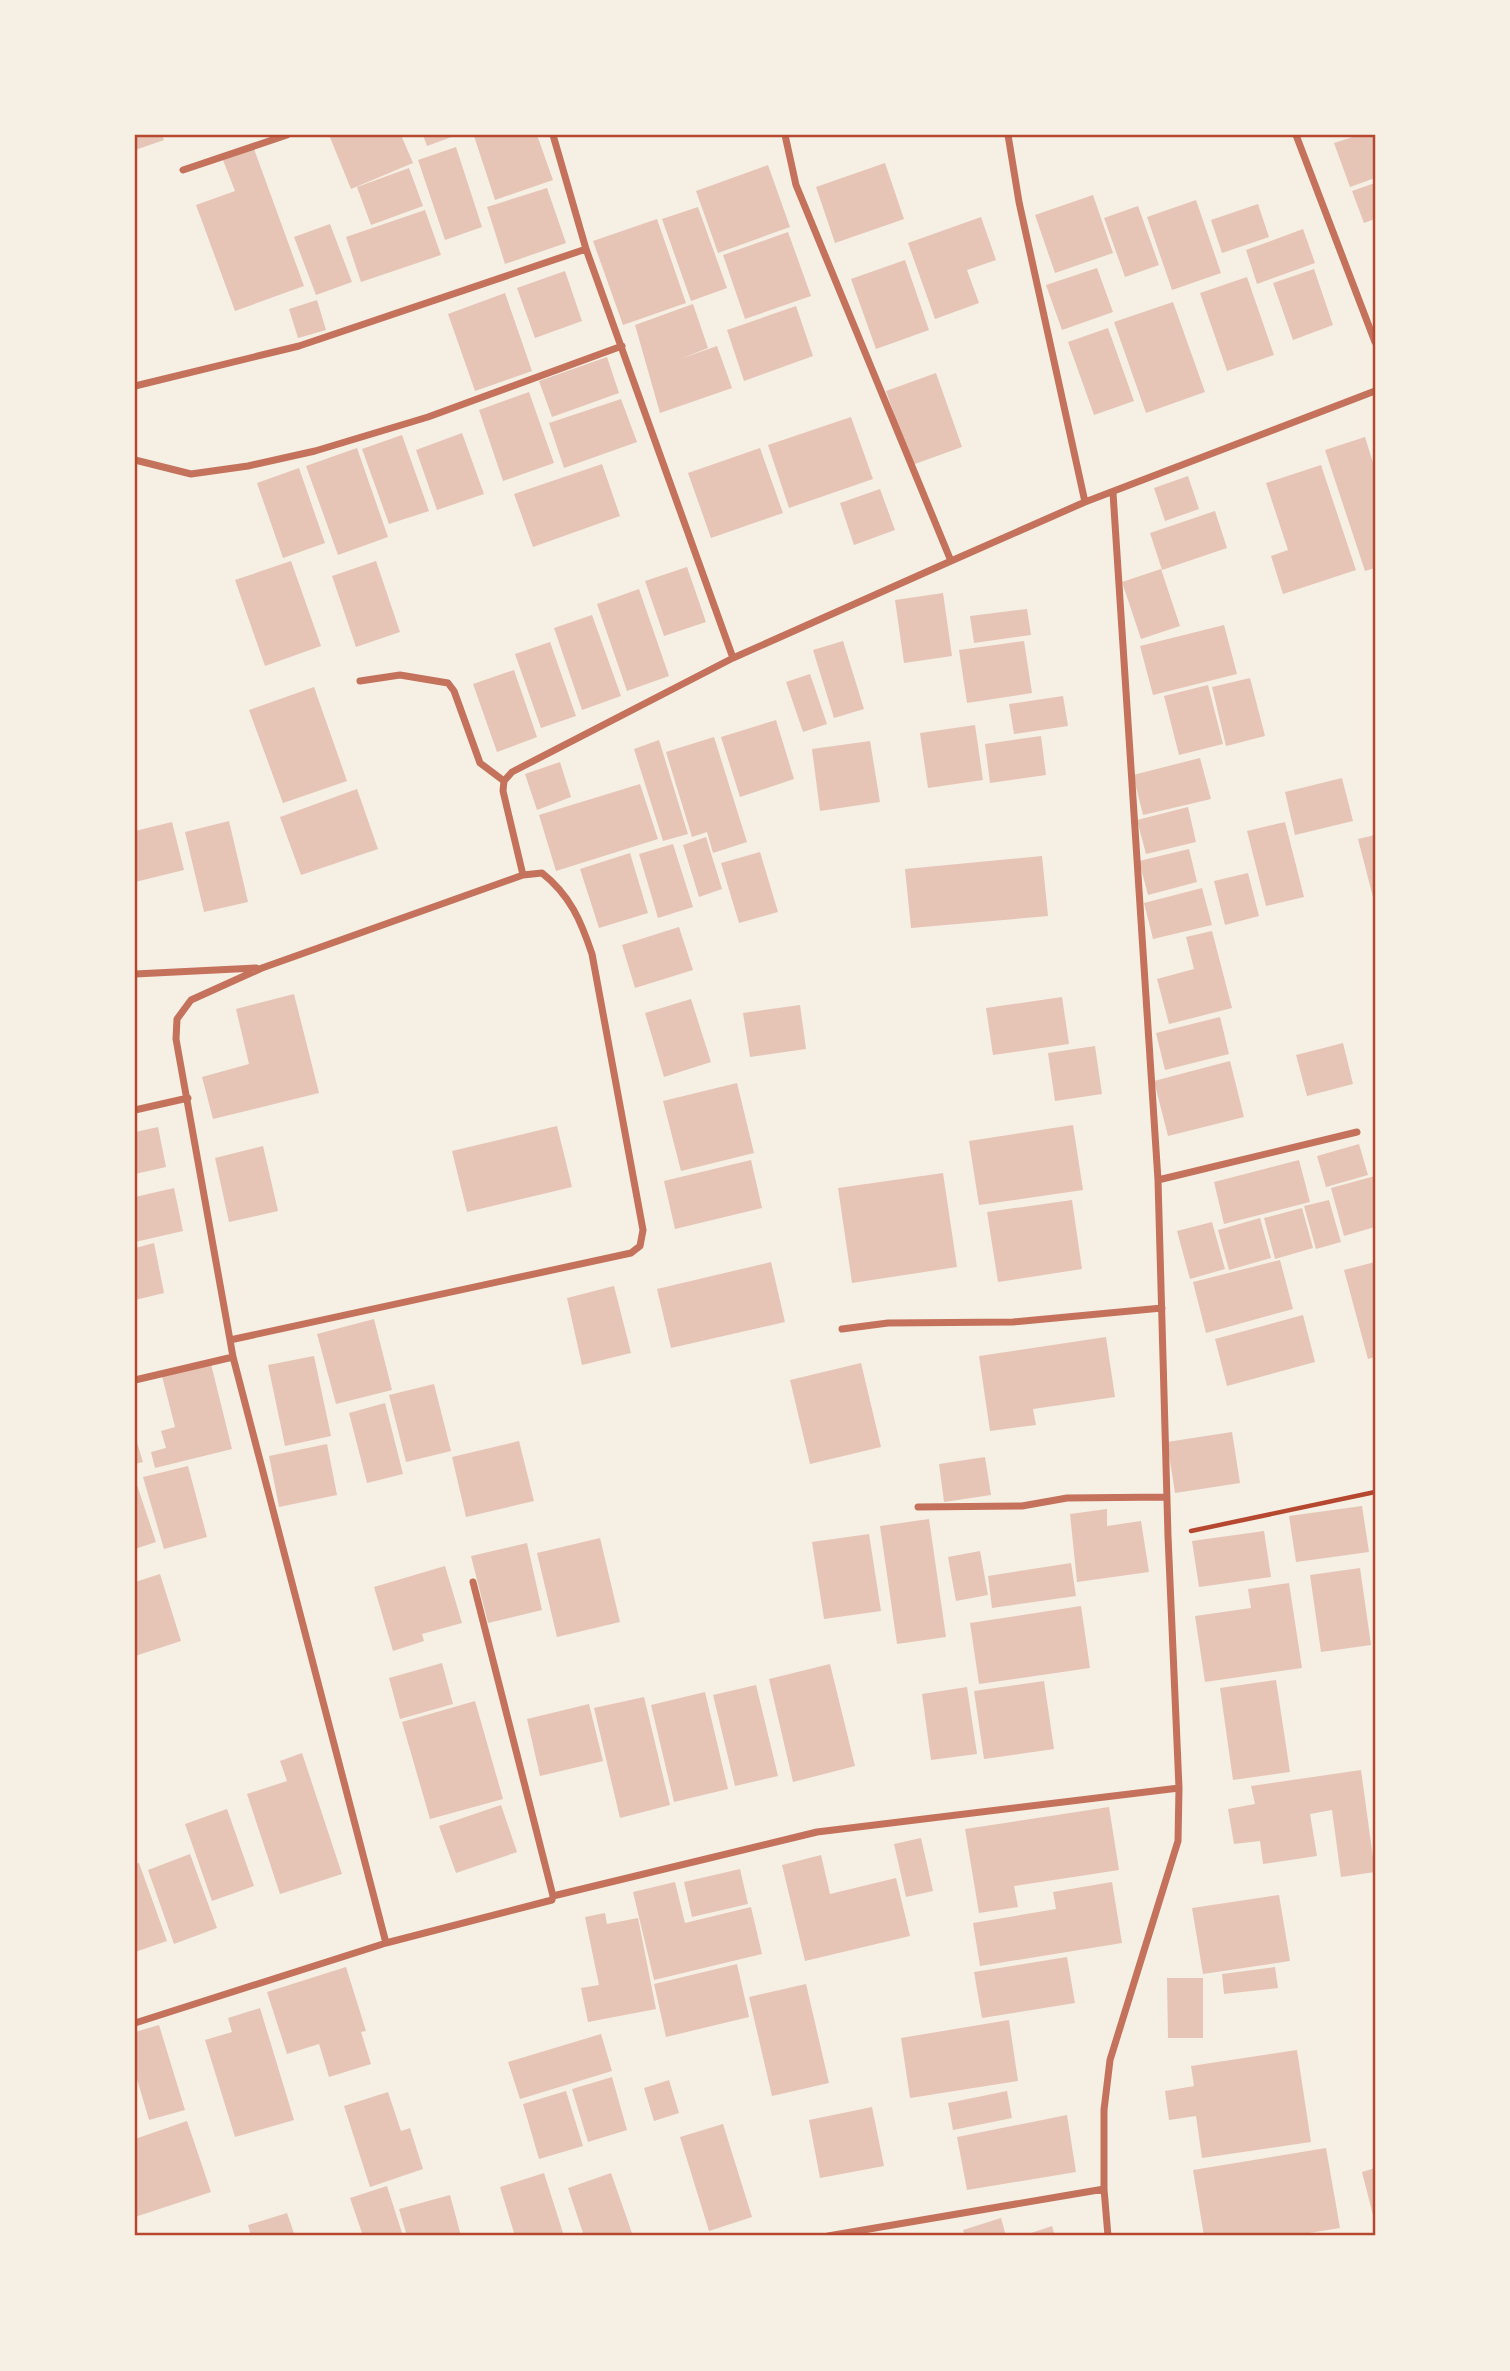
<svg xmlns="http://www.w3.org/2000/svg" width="1510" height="2371" font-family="Lato,sans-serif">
<rect width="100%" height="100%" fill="#f6efe4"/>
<path fill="#e6c5b7" d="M135 135H162L164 140 135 150Z
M329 135H401L413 163 351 189Z
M423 135H457L427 146Z
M537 135 553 180 495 200 474 136Z
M1359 135H1375V178L1350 187 1334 143Z
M456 147 482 227 445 240 418 160Z
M254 149 304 286 235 311 196 205 235 191 223 160Z
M885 163 904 219 835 243 816 187Z
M768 165 790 227 718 253 696 191Z
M409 168 423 206 371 225 357 187Z
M1375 183V219L1364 223 1352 191Z
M547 188 566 243 505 264 487 207Z
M1093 195 1113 253 1055 273 1035 215Z
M1196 200 1221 273 1172 290 1147 217Z
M1258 204 1269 237 1222 253 1211 220Z
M1138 206 1159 265 1125 277 1104 218Z
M698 207 727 288 691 301 662 219Z
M425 210 441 255 361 282 346 237Z
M981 217 996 260 967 270 979 303 935 319 908 243Z
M657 219 686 303 623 325 593 241Z
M330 224 352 282 316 295 294 237Z
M1303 229 1315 263 1257 284 1246 250Z
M788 232 811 296 745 319 723 255Z
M905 260 929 330 876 349 851 279Z
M1097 268 1113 312 1062 330 1046 285Z
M1314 269 1333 325 1293 340 1273 283Z
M565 271 582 321 535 338 517 288Z
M1247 277 1274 355 1227 371 1200 293Z
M505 293 532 371 475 391 448 314Z
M317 300 326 330 298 338 289 309Z
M1173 302 1205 392 1146 413 1114 322Z
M693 304 708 348 680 359 717 346 732 388 660 413 635 325Z
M796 306 813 356 744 381 727 330Z
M1108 328 1134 401 1094 415 1068 342Z
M607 357 619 393 552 417 539 381Z
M936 373 962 447 912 465 886 391Z
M529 392 554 463 503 481 479 410Z
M621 399 637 442 564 468 549 423Z
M851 417 873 479 789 508 768 445Z
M462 433 484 494 437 510 416 450Z
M402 435 429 511 389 524 362 449Z
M1365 437 1375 469V568L1365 571 1325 450Z
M357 448 388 537 338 555 306 466Z
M760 448 783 513 711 538 688 473Z
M602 464 620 516 533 547 514 494Z
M1321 465 1356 570 1283 594 1271 556 1288 550 1266 483Z
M299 468 325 543 283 558 257 483Z
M1188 476 1199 509 1165 521 1154 488Z
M880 489 895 530 854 545 840 503Z
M1215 511 1227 548 1162 570 1150 533Z
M291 561 321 646 265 666 235 580Z
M376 561 400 632 356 647 332 576Z
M687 567 706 622 664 636 645 581Z
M1161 569 1180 626 1141 639 1122 582Z
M639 589 669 676 627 691 597 604Z
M943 593 952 656 904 663 895 600Z
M1027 609 1031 635 974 643 970 616Z
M592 615 621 696 582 710 554 628Z
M1224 625 1237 674 1153 695 1140 646Z
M843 641 864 709 834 718 813 650Z
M1024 641 1032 693 967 703 959 650Z
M550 642 576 716 541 728 515 654Z
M514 670 537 737 497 752 473 684Z
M810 674 827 724 803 732 786 682Z
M1250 678 1265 736 1226 746 1212 687Z
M1208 685 1223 744 1179 755 1164 696Z
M314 687 347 781 283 803 249 710Z
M1063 696 1068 726 1014 734 1009 704Z
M776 720 794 779 740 797 721 737Z
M975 725 983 780 928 788 920 733Z
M1041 736 1046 775 990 783 985 744Z
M714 737 747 842 713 853 707 832 692 837 666 752Z
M659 740 688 834 663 841 634 749Z
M870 741 880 802 820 811 812 749Z
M1200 758 1211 799 1143 815 1133 775Z
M560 762 571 797 537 810 525 774Z
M1342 778 1353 821 1295 835 1285 792Z
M640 784 658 839 556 871 539 815Z
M357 789 378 849 301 875 280 817Z
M1188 807 1196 842 1146 854 1137 820Z
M229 821 248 902 204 912 185 832Z
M172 822 184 870 135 882V831Z
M1285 822 1304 897 1266 906 1247 831Z
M1375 835V901H1374L1358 839Z
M706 837 722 889 699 897 683 845Z
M673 844 693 907 658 918 639 854Z
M1189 849 1197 882 1148 895 1139 861Z
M760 852 778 912 739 923 721 863Z
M630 853 648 913 599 928 580 869Z
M1042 856 1048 916 911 928 905 869Z
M1248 873 1259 916 1225 925 1214 881Z
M1202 888 1212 925 1153 939 1144 903Z
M679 927 693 970 635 988 622 945Z
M1212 931 1232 1008 1169 1024 1157 979 1194 969 1186 937Z
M294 994 319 1093 213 1119 202 1077 249 1064 236 1009Z
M1062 997 1069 1044 993 1055 986 1008Z
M691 999 711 1062 664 1077 645 1013Z
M800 1005 806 1049 750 1057 743 1013Z
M1220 1017 1229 1054 1165 1070 1156 1033Z
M1343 1043 1353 1084 1307 1096 1296 1055Z
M1095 1046 1102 1094 1055 1101 1048 1053Z
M1230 1061 1244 1117 1168 1136 1154 1081Z
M737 1083 754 1153 681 1171 663 1101Z
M1073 1125 1083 1190 979 1205 969 1141Z
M557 1126 572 1187 467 1212 452 1151Z
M158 1127 166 1167 135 1174V1132Z
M1359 1144 1368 1175 1326 1187 1317 1156Z
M263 1146 278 1211 229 1222 215 1158Z
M751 1160 762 1208 675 1229 664 1181Z
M1299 1160 1310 1202 1224 1224 1214 1182Z
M943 1173 957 1267 852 1283 838 1188Z
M1375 1176V1227L1344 1236 1331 1188Z
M174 1188 183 1231 135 1242V1197Z
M1072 1200 1082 1269 998 1282 987 1212Z
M1329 1200 1341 1242 1316 1249 1304 1206Z
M1302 1208 1313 1248 1275 1259 1264 1218Z
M1260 1218 1271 1258 1229 1270 1218 1230Z
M1212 1222 1225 1269 1190 1279 1177 1231Z
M154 1243 164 1293 135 1300V1248Z
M1280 1260 1293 1309 1206 1333 1193 1282Z
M771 1262 785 1322 671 1348 657 1289Z
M1375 1262V1357L1368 1359 1344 1270Z
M614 1286 631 1353 582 1365 567 1298Z
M1303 1315 1315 1362 1227 1386 1215 1339Z
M374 1319 392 1390 336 1404 317 1334Z
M1106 1337 1115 1397 1033 1409 1036 1425 990 1431 979 1356Z
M314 1356 331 1436 285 1446 268 1365Z
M861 1363 881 1447 810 1464 790 1380Z
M211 1364 232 1449 155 1468 151 1452 166 1448 161 1431 175 1427 162 1376Z
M434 1384 451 1451 406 1462 389 1395Z
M385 1403 403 1474 367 1483 349 1413Z
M1232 1432 1240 1483 1175 1493 1167 1442Z
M135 1436 143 1462 135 1464Z
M519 1441 534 1501 466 1517 452 1457Z
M327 1444 337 1495 279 1507 269 1456Z
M985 1457 991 1495 944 1502 939 1464Z
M188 1466 207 1537 164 1549 143 1477Z
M135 1479 156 1542 135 1549Z
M1362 1506 1369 1552 1296 1562 1289 1516Z
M1107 1509V1526L1141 1521 1149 1572 1077 1582 1070 1514Z
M929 1519 946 1637 897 1644 880 1526Z
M1264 1531 1271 1577 1199 1587 1192 1541Z
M869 1534 881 1611 824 1619 812 1542Z
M600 1538 620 1622 557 1637 537 1553Z
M527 1543 542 1610 488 1623 471 1556Z
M980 1551 988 1595 956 1601 948 1557Z
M1071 1563 1076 1596 992 1608 988 1576Z
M445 1566 462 1623 422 1634 424 1641 393 1651 374 1587Z
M1360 1568 1371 1645 1321 1652 1310 1575Z
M160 1574 181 1641 135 1656V1582Z
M1289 1583 1302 1668 1205 1682 1195 1616 1251 1608 1248 1589Z
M1081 1606 1090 1668 979 1684 970 1623Z
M442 1663 453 1704 400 1719 389 1678Z
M830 1664 855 1766 793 1782 769 1679Z
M1276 1680 1290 1772 1233 1780 1220 1688Z
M1044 1681 1054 1749 984 1759 974 1691Z
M756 1685 778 1776 735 1786 713 1695Z
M967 1687 977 1754 931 1760 922 1694Z
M705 1692 728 1789 674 1802 651 1705Z
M644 1697 670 1805 620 1818 594 1708Z
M475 1701 503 1799 430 1819 402 1722Z
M589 1704 603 1761 540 1776 527 1719Z
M302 1753 342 1874 280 1894 247 1794 287 1781 280 1761Z
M1361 1770 1375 1872 1341 1877 1332 1810 1310 1814 1317 1856 1263 1864 1260 1841 1234 1844 1228 1809 1255 1804 1251 1786Z
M501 1805 517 1852 456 1873 439 1826Z
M1109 1807 1119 1870 1014 1886 1018 1907 979 1913 965 1829Z
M227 1809 254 1886 212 1901 185 1824Z
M921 1838 933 1891 906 1897 894 1844Z
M190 1854 217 1928 174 1944 148 1870Z
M821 1855 830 1894 896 1878 910 1936 805 1961 782 1865Z
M139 1863 167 1941 135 1952V1864Z
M740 1869 748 1904 692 1917 684 1882Z
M675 1882 685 1923 751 1907 762 1954 654 1980 633 1892Z
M1112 1882 1122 1943 980 1966 973 1923 1056 1909 1053 1892Z
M1279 1895 1290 1961 1203 1974 1192 1908Z
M605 1913 607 1924 638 1918 656 2009 588 2022 581 1988 599 1985 585 1917Z
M1067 1957 1075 2003 982 2018 974 1972Z
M737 1964 749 2017 666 2037 654 1984Z
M346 1967 366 2031 361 2032 371 2064 329 2077 319 2044 287 2054 267 1992Z
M1275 1967 1278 1988 1224 1994 1222 1974Z
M1167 1978H1203V2038H1168Z
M806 1984 829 2083 772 2096 749 1997Z
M260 2008 294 2120 235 2137 205 2040 232 2032 228 2018Z
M1009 2020 1018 2081 910 2098 901 2038Z
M159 2025 185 2110 149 2120 135 2072V2032Z
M601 2034 612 2071 520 2099 508 2062Z
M1297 2050 1311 2142 1202 2158 1196 2116 1169 2120 1165 2091 1194 2086 1191 2066Z
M612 2077 627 2130 588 2142 572 2089Z
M669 2080 679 2113 654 2121 644 2088Z
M566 2091 583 2146 539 2159 523 2104Z
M1007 2091 1012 2118 953 2130 948 2103Z
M388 2092 401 2131 410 2128 423 2169 370 2187 344 2106Z
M872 2107 884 2166 820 2178 809 2120Z
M1067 2115 1076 2172 967 2190 957 2137Z
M187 2121 211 2192 135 2217V2139Z
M723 2124 752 2217 709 2231 680 2137Z
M1326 2148 1340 2228 1291 2236H1204L1193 2170Z
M1375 2168V2219H1374L1362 2172Z
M544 2173 564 2236H515L500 2187Z
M611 2173 633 2236H584L568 2188Z
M387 2186 403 2236H363L350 2198Z
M450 2195 461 2236H407L399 2209Z
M287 2213 295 2236H251L248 2225Z
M1001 2218 1006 2236H965L963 2230Z
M1052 2226 1055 2236H1022Z"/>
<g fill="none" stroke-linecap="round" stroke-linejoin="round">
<path stroke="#b5482f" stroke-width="4.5" d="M1191 1531 1375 1492"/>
<path stroke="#c5725c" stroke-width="7" d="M553 135 586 249 733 658
M785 135 796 185 951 561
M1008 135 1019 202 1085 502
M1296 135 1375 342
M183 170 287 135
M135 386 299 346 586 249
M135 460 191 474 248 466 315 451 428 417 622 346
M360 681 400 675 448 683 454 691 480 763 504 781
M523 875 503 791 504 781 512 772 733 658 951 561 1085 502 1375 391
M135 974 256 968
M135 1110 188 1098
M1158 1180 1357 1132
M842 1329 888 1323 1013 1322 1162 1308
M230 1340 631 1253 640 1246 643 1230 592 954C581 921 570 895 542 873L523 875 262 968 191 1000 177 1019 176 1039 230 1340 233 1357 386 1943
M135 1380 233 1357
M918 1507 1022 1506 1067 1498 1167 1497
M473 1582 553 1896
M135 2023 386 1943 552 1900 553 1896 817 1832 1179 1788
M828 2236 1104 2189
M1108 2236 1104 2189V2110L1110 2060 1178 1841 1179 1788 1168 1536 1158 1180 1113 493"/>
</g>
<rect width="1510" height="2371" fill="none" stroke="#f6efe4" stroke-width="273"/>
<rect x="136" y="136" width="1238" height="2098" fill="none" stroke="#b5482f" stroke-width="2.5"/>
</svg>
